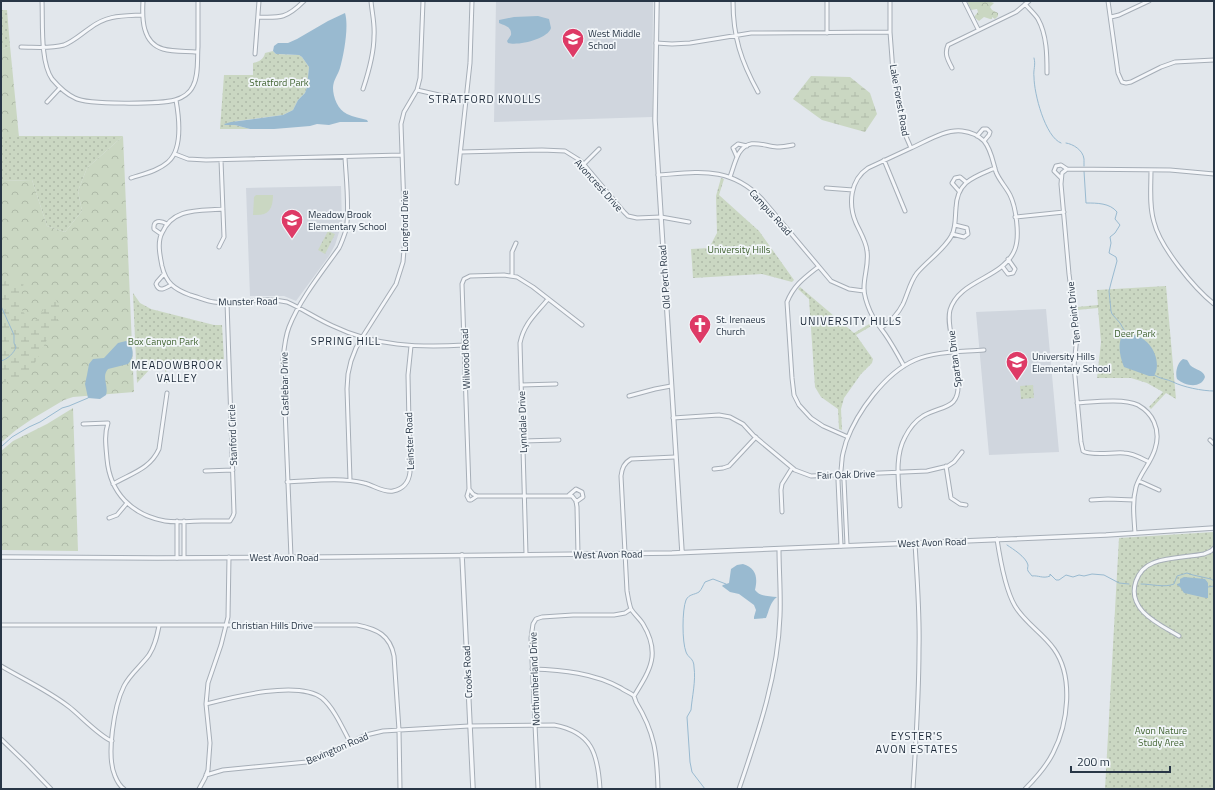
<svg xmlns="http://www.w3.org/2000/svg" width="1215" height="790" font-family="'Titillium Web',sans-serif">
<defs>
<pattern id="grass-dots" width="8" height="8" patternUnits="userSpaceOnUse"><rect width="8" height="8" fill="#cad7c2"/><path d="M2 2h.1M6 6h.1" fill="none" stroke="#aeb9a8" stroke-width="1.8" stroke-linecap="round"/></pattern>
<pattern id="forest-crowns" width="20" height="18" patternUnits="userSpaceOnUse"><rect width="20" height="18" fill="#cad7c2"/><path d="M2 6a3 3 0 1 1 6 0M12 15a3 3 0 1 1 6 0" fill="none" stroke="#aeb9a8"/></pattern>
<pattern id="wetland-marsh" width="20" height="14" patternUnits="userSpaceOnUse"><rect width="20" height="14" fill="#cad7c2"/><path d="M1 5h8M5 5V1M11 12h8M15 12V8" fill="none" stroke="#aeb9a8"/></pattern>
</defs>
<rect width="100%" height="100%" fill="#e2e7ec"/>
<path fill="#d0d6de" d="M496 1H653L652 117 494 122Z
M341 186 342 223 335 245 329 256 296 301 284 296H250L246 188Z
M1046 309 1059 452 989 455 976 312Z"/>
<path fill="url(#grass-dots)" d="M1 10H7L10 46 1 50Z
M273 51 276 54 299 55 302 57 309 67 307 87 305 93 298 100 293 110 283 115 237 121 226 125H235L250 129H220L224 75H253V63C259 62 264 59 265 53Z
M1 136H123L87 168 78 191 82 211 65 232 47 226 32 180 1 181Z
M721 178 724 179 719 195 759 231 794 280 792 282 762 274 693 278 691 249 709 248 717 233 716 196Z
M328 231 335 234 325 254 318 250Z
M1166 286 1176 399 1166 393 1151 409 1149 407 1163 392 1147 383 1131 378H1097L1101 342 1098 308 1077 310V307L1098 305 1097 290Z
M800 287 854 333 871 323 873 325 856 335 873 359 872 363 861 374 844 398 841 409 842 430 839 429 838 409 821 397 815 387 809 299 798 289Z
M133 293 140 303 151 309 214 325H222L224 359 197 366 166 368 167 383H166L165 368H151L137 383Z
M1033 385 1034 398 1021 399 1020 386Z
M1214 532V789H1105L1119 538Z"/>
<path fill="url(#forest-crowns)" d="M967 1H992L991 2 994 3 990 7 992 10 998 13V16L995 19 992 17V19H990L984 17 979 21 974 17 978 12 977 9 971 10Z
M10 46 19 137 1 136V50Z
M123 136 134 392 73 397 64 400 32 419 16 430 3 441 1 442V181L32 180 47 226 65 232 82 211 78 191 87 168Z
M73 408 78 551 1 550V451L13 441 47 424Z"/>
<path fill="url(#wetland-marsh)" d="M811 76 850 77 870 93 877 114 865 132 822 120 793 99Z
M8 279 24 282 19 305 26 316 30 328 41 313 53 294 62 311 29 374 16 383 1 381V284Z"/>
<path fill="#cad7c2" d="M256 195H273C273 210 268 216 253 215L254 197Z"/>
<path fill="#99bad0" d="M345 13C349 26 344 54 340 68 338 75 333 80 333 88 333 97 338 110 347 114 353 117 361 118 367 120L368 122H340L329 125 317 124 310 126 274 129H250L235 125H225L224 124 231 122 283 115 293 110 298 100 305 93 307 87 309 67 302 57 299 55 279 54H276L273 51 274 46 278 43H288L297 39 328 21Z
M538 16 549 19 551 28C548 39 518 46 508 43L507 41 511 35C512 27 506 26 499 23V20L514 17Z
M1127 335C1147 332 1164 359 1154 376H1149L1124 367C1120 357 1118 347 1121 338Z
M126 341C134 346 135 357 128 364L108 369C101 377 109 386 106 395L100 399 88 398 85 384 87 375 89 364 93 359 104 358 118 343Z
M1183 359 1187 360C1188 361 1189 363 1190 365 1195 370 1204 370 1205 377 1201 389 1185 386 1177 379 1175 373 1177 363 1183 359Z
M743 564C756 568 758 577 755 590 760 597 769 596 777 597 770 602 769 611 766 618L754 619V617L756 610 754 605 739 594 730 592 722 586 723 585 729 583 731 569 737 565Z
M1184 577 1205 579 1208 583V598H1206L1184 593 1180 587 1177 585V584L1180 583V579Z"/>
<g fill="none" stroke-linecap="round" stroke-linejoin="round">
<path stroke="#99bad0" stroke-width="1" d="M1034 58C1036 65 1033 70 1034 77 1034 93 1045 137 1061 143
M1066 143C1073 144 1083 150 1084 159 1084 161 1084 163 1084 166
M1084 171 1086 203C1097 203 1110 203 1117 212L1115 219 1120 225 1115 233 1110 237 1111 243 1109 253 1116 257 1117 261 1111 283 1109 291 1111 311 1112 314 1120 323 1127 335
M1 306 14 335V343L16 347C14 353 8 359 1 361
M1154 375C1160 379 1167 379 1173 382 1183 387 1202 391 1214 391
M1 447 12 437 29 427 40 422 62 408 69 406 88 398
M1007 545C1013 549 1026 557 1028 565 1028 567 1027 569 1028 571L1032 576C1038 575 1043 579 1050 576V574L1056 580H1059L1066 575 1073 577 1079 575 1084 576 1092 574 1104 575 1119 583 1129 584
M1141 584C1152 584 1164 588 1174 584L1177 576 1187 573 1193 575 1211 579 1214 581
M1208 587 1214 586
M705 789 692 772 690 762 687 717 691 710C692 697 696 681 694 667 694 658 688 658 686 652 682 642 682 610 686 600 689 594 694 595 699 592 702 589 703 585 705 582L713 579 726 584"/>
<g stroke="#a6aeb7" stroke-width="5">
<path id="minor" d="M42 1C43 22 40 62 52 79 58 86 66 94 75 98 87 105 161 104 175 100 182 98 190 93 193 86 199 75 197 59 198 47 198 31 198 16 198 1
M143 1C142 18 142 43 163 49 174 52 186 51 197 52
M733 1C733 37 741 61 758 92
M827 1V33
M890 1V32L893 72 899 97 904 132 911 148 868 168C850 180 848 204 856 223 860 232 866 241 867 251 869 264 864 275 864 288 864 296 867 304 870 311 874 320 880 327 885 334 892 344 898 355 904 366
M964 1 978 29
M1108 1 1118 73 1122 82 1126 83 1131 82 1161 67 1175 62 1214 60
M1025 4C1029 9 1035 14 1038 19 1047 35 1047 56 1047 73
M258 17C281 18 287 18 304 1
M1111 17 1119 15 1149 1
M656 43 672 44 690 43 751 33 890 32
M21 47C35 47 50 49 64 45 74 41 81 34 90 28 107 15 122 16 142 15
M255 54 259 1
M952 68C948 60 944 54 948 45L1016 12 1029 1
M363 89C369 71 374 54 374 36 375 24 372 13 371 1
M417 90 439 95 466 98
M47 102 60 88
M977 136 983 129H987L990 132 989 135 984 141
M461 152 542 150 565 151 581 161 624 212 628 216 637 218 661 217 689 222
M175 154 188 159 206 160 402 155
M737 157 733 148 738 144 747 146
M884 160 905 211
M583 165 599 149
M1067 169 1062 173 1061 184 1069 274 1077 336 1074 366 1081 442 1083 451C1091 456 1114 452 1124 453 1133 453 1141 458 1149 462
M1067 169 1170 170 1214 174
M1151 170C1151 187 1149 206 1154 222 1160 247 1194 288 1214 304
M658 175C700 172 730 166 762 199L831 281 849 289 864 291
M730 177C733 169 735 160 739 153 749 137 763 146 777 147 783 147 788 146 793 145
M131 178C143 174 158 171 168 162 183 149 179 117 176 100
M1061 178 1054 171 1056 166 1061 165 1067 169
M457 183 470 63 472 1
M826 188 853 190
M959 191 952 183 955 178 960 177 966 182
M223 209C200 211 173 207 162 233 157 242 160 256 162 266 166 283 174 289 190 295 198 297 206 301 214 302 238 305 263 296 287 302 303 309 317 319 333 326 374 346 420 348 464 345
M1015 217 1064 212
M161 234 154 229C153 220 160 220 167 224
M952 234 964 237 968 234 967 228 955 225
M219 247 224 237 221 160
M1002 266 1008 274 1013 273 1015 269 1008 259
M818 267C804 278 794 285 787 302L792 378 794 395 799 405 811 418 823 426 848 437
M164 274 157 282 156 284C159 293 165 288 171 285
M512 276V252L516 243
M881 328C890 322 898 314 903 304 908 293 910 282 917 273 928 260 944 250 952 235 956 226 955 218 956 208 957 181 974 177 995 168
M521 385 556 384
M629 396 655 389 671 386
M1077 403C1093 402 1124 398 1138 405 1145 409 1151 415 1154 422 1158 431 1158 440 1155 449 1151 463 1140 473 1136 487 1132 502 1134 518 1135 533
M673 418 719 415 730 417 743 424 754 436 795 470 811 476 927 471 948 466 954 462 962 452
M83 424 108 423C104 435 106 447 107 459 110 493 132 515 165 521 177 523 190 521 202 521 211 521 221 521 230 521L233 516 234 513 227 302
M1210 440 1214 444
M523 441 559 440
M946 466 951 498 960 504 966 505
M714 469 723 468 729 466 756 437
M205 471 233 470
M841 475 844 480 847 545
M350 480 347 389 348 374 351 361 356 348 361 339 396 284 403 262 405 237 401 124 404 112 417 90 420 78 423 1
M1139 481 1159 490
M287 482C312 481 340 477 364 483 373 485 384 493 393 491 403 489 409 482 410 472L408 375 411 346
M113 484C132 473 150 469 159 449L167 393
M469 489 467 496 469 500H471L477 496
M569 495 576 489 582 492 583 497 576 502
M1091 500 1108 499 1134 500
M900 506C899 484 894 457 905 437 909 429 915 421 923 416 942 405 960 410 958 382 956 371 955 360 954 349 952 337 947 322 950 310 959 279 1004 279 1015 249 1020 236 1016 207 1010 195 1006 187 999 180 996 172 993 162 991 149 984 141 979 136 970 132 962 131 945 129 927 141 911 148
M782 512 781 490 782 484 792 468
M109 518 117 515 127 503
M184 521V557
M997 539C1000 559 1005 589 1015 606 1025 623 1043 633 1054 649 1074 677 1068 724 1053 753 1046 767 1036 778 1025 789
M841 546 838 480C842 473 841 467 842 460 842 454 845 447 846 442 857 412 885 373 915 360 935 351 963 352 984 350
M526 554 520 343C524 323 536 314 548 299
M578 554 577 507 576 501 572 496H477L473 494 469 489 462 284 464 279 470 276 504 275 517 277 533 287 582 325
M291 557 283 360C284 349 285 337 289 327 300 299 322 272 339 248 342 242 344 236 346 230 350 210 346 178 345 157
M177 558V521
M1 625H357C377 629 390 635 394 656L399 730 400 789
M1179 636C1159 624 1126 610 1136 581 1139 573 1145 566 1153 563 1166 557 1189 557 1204 554L1211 551 1214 548
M1 666C23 679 47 690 68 706 79 714 100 737 112 741
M532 669C563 670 594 673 621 688 625 691 631 693 634 696 634 697 636 701 636 702 655 733 657 754 658 789
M634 696C650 670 661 654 643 624 640 619 634 614 631 609 629 604 628 596 627 591L621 476C622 468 624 463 631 459L675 457
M206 704C233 697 298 680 322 698 334 708 343 729 350 742
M1 739 26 763 51 789
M206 775 223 770 307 762 315 760 366 735 383 731 469 726 554 725C592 732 598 754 600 789
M124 789C120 786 117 781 115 776 106 756 114 706 124 686 130 674 141 666 149 655 155 646 157 636 159 626
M199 789 205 778 208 770 210 743 206 704 208 683 221 645 228 617 229 557
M538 789 531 638 533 624 536 619 542 617 573 615H614L625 613 631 609
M739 789C758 733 778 676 780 616 781 594 779 571 779 549
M913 789C916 742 919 696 919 649 920 614 917 578 915 543"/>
</g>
<g stroke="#a6aeb7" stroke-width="5.5">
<path id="tertiary" d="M657 1 655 120 682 552
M462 555 473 789
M1 557 157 558 332 557 672 553 1106 535 1214 528"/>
</g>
<use href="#minor" stroke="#f5f7fa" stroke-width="3"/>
<use href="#tertiary" stroke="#f5f7fa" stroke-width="3.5"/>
</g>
<defs>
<g id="school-pin" transform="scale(1.15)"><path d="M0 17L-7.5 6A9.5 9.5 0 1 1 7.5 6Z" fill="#de3a66" stroke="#f2f6f9"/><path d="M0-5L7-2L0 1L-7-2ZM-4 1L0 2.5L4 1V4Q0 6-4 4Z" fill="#fff"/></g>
<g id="church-pin" transform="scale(1.15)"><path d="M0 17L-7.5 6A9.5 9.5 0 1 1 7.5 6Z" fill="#de3a66" stroke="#f2f6f9"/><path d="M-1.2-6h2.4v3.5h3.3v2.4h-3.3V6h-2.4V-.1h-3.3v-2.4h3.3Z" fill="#fff"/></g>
</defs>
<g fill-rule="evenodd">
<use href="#school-pin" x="573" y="39"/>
<use href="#school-pin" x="292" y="220"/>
<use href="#church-pin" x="700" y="325"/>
<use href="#school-pin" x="1017" y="362"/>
</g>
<g text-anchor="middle" stroke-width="3.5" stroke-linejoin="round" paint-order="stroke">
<g font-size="10" fill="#283646" stroke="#f2f6f9" text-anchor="start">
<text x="588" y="37">West Middle<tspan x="588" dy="12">School</tspan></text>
<text x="308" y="218">Meadow Brook<tspan x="308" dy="12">Elementary School</tspan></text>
<text x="716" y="323">St. Irenaeus<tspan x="716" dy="12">Church</tspan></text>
<text x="1032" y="360">University Hills<tspan x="1032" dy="12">Elementary School</tspan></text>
</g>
<g font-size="10" fill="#426433" stroke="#f2f6f9">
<text x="279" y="86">Stratford Park</text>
<text x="739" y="253">University Hills</text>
<text x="1135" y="337">Deer Park</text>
<text x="163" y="345">Box Canyon Park</text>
<text x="1161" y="734">Avon Nature<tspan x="1161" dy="12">Study Area</tspan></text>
</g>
<g font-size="10" fill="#283646" stroke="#f2f6f9">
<text transform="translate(900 100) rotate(80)" y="4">Lake Forest Road</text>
<text transform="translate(599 185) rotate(48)" y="4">Avoncrest Drive</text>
<text transform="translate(771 212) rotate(48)" y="4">Campus Road</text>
<text transform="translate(404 221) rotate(-90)" y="4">Longford Drive</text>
<text transform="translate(664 277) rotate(-94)" y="4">Old Perch Road</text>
<text transform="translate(248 301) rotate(-1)" y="4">Munster Road</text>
<text transform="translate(1073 313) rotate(-96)" y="4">Ten Point Drive</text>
<text transform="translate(465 359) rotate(-92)" y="4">Wilwood Road</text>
<text transform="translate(954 359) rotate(-97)" y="4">Spartan Drive</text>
<text transform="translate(284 384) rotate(-91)" y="4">Castlebar Drive</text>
<text transform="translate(522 422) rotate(-92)" y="4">Lynndale Drive</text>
<text transform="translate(232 435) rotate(-92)" y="4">Stanford Circle</text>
<text transform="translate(409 441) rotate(-92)" y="4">Leinster Road</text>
<text transform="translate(846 474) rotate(-2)" y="4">Fair Oak Drive</text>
<text transform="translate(932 542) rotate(-2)" y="4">West Avon Road</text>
<text transform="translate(608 554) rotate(-1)" y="4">West Avon Road</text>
<text x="284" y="561">West Avon Road</text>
<text x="272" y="629">Christian Hills Drive</text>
<text transform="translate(467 672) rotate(-93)" y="4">Crooks Road</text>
<text transform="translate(534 679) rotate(-92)" y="4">Northumberland Drive</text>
<text transform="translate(337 748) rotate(-23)" y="4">Bevington Road</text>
</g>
<g font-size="11" letter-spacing="1" fill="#1a2737" stroke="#f2f6f9">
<text x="485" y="103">STRATFORD KNOLLS</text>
<text x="851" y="325">UNIVERSITY HILLS</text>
<text x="346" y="345">SPRING HILL</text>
<text x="177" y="369">MEADOWBROOK<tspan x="177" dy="13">VALLEY</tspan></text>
<text x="917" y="740">EYSTER'S<tspan x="917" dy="13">AVON ESTATES</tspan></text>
</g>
</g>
<rect width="1215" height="790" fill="none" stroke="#283646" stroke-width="4"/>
<path d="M1071 766v6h99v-6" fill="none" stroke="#283646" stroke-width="2"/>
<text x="1077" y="766" font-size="12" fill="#283646" stroke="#f2f6f9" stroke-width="3" paint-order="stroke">200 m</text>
</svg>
